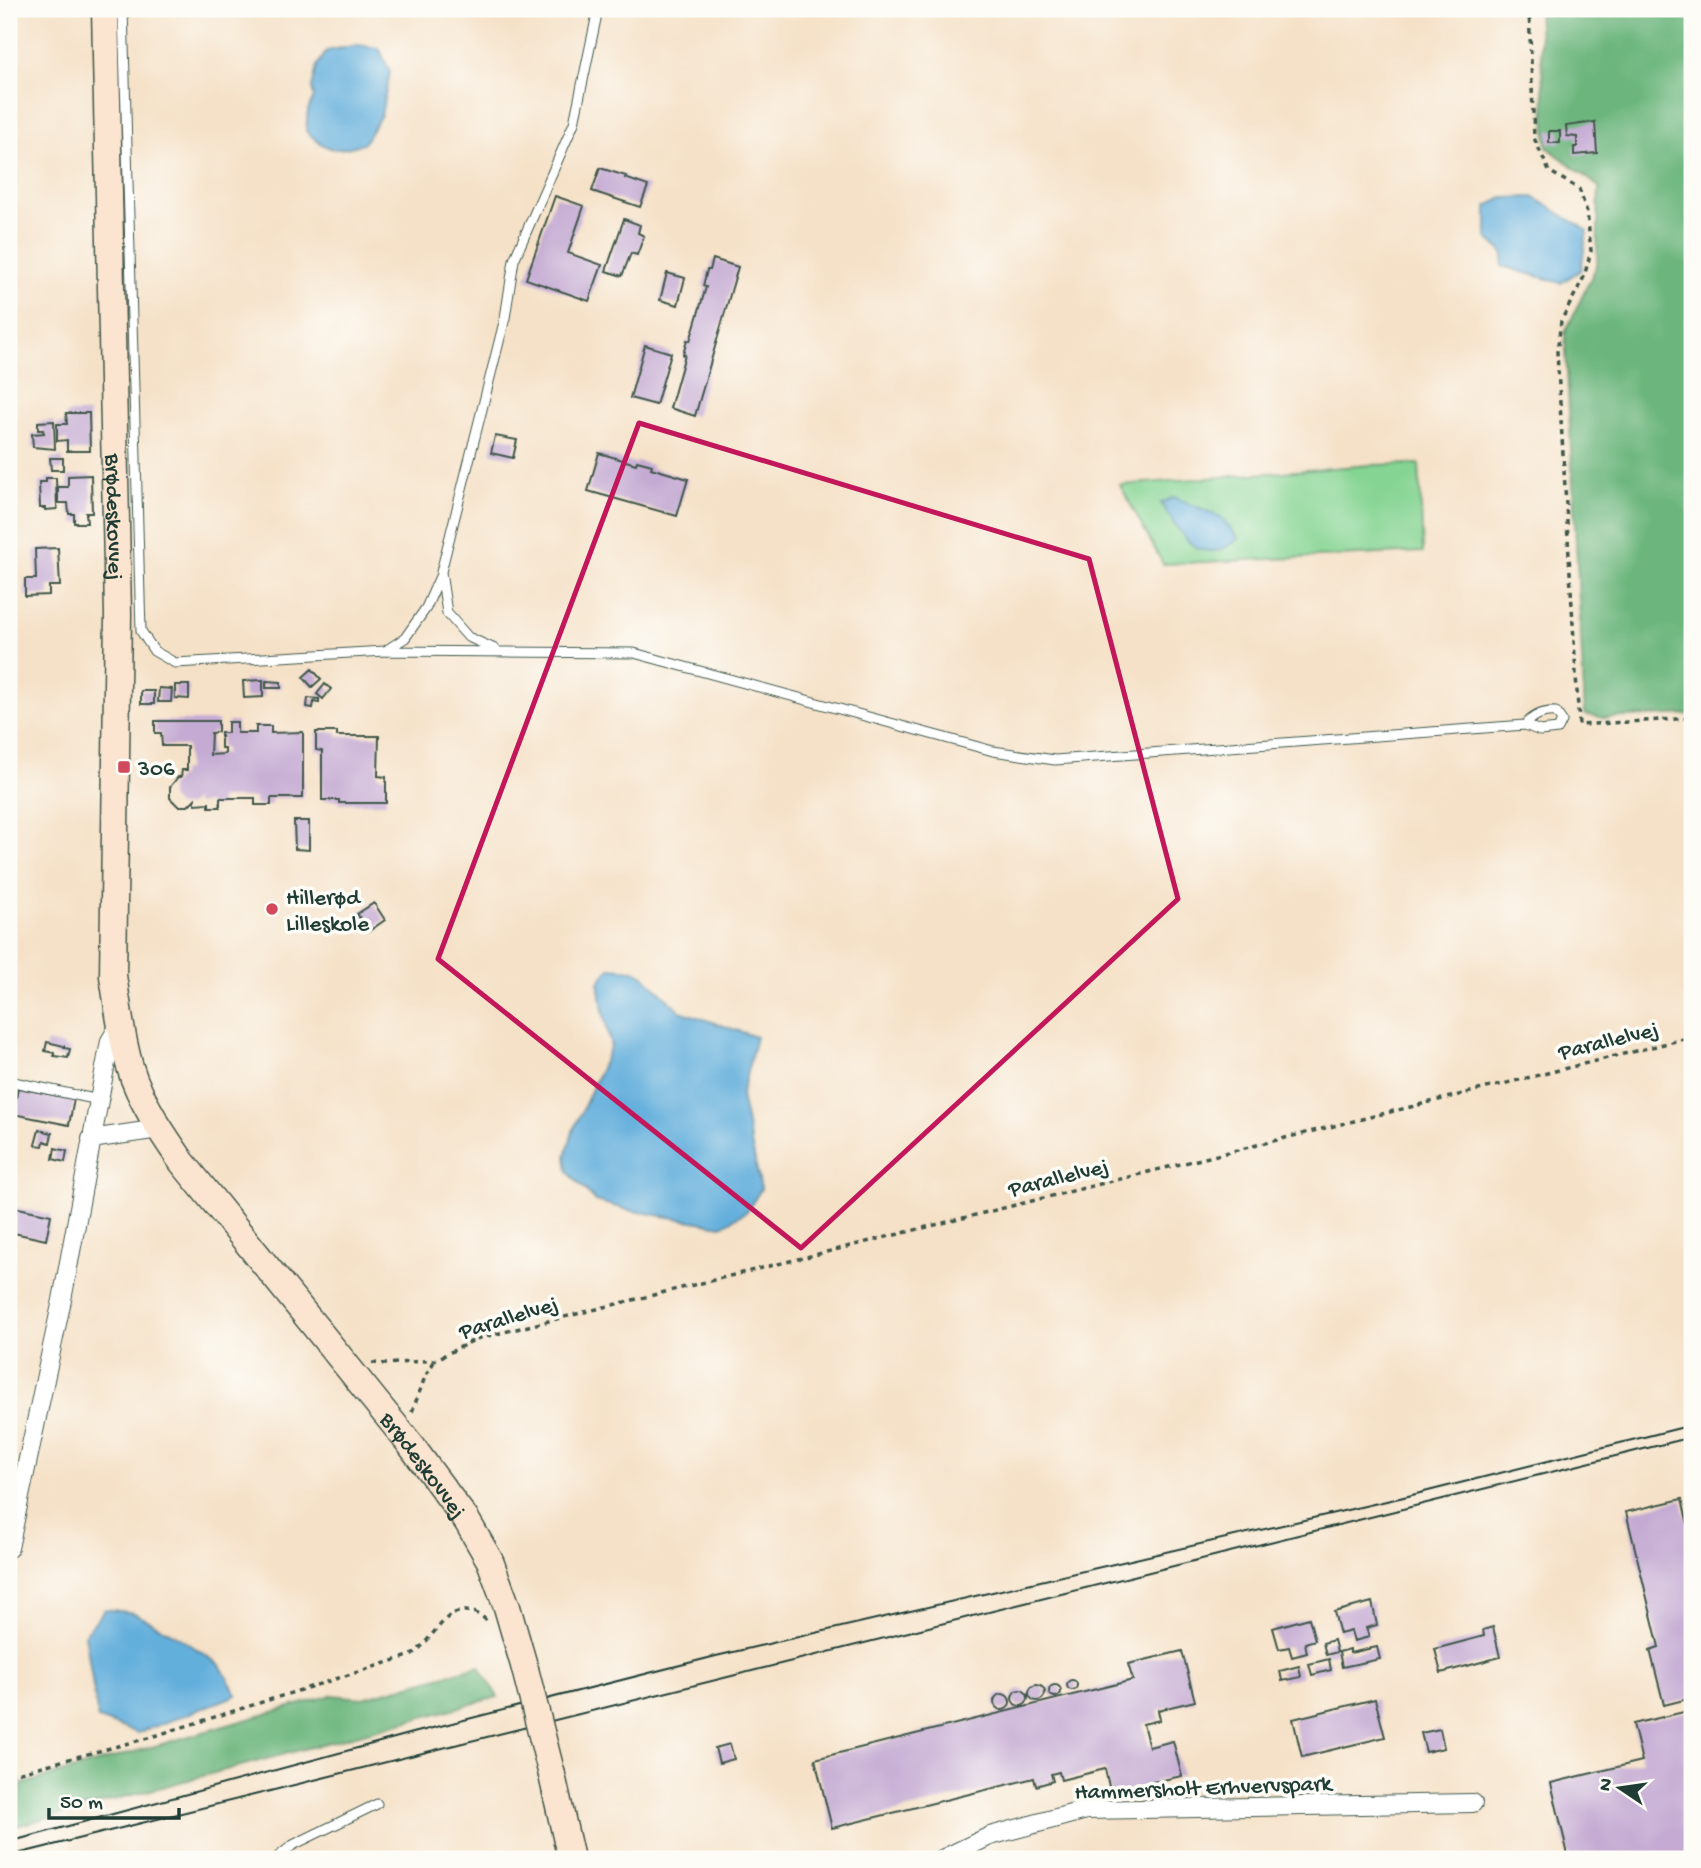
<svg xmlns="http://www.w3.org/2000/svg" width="1701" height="1868" font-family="'Gochi Hand',sans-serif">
<rect width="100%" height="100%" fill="#fdfcf7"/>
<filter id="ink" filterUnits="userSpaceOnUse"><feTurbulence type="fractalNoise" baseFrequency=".0143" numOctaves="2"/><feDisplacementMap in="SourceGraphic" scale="14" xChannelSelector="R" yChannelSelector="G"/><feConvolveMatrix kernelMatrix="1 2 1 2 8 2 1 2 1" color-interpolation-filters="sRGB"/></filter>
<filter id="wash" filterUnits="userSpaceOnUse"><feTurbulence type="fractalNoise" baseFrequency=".00686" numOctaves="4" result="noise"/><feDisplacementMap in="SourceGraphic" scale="28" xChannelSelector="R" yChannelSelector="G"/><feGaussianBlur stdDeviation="1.57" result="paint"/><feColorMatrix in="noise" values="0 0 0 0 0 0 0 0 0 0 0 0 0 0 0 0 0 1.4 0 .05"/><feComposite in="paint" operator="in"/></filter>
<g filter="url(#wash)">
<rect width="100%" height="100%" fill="#f5e1c7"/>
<path fill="#85d493" stroke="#528864" stroke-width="2" d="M1419 464 1423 552 1163 564 1120 485 1370 465Z"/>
<path fill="#6cb67d" stroke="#467a58" stroke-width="2" d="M1538 9H1692V714L1605 718 1585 715 1565 333 1597 265 1599 187 1547 147Z
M479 1666 498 1697 9 1828V1788L332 1695 363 1698Z"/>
<path fill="#64afdc" stroke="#427688" stroke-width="2" d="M357 45 379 48 390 72 381 115 364 143C335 152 329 153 306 131L308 110 314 97 312 88 317 66 327 51Z
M1533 197 1587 230 1581 270 1561 283 1502 266 1504 254 1487 237V206L1503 198Z
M1174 497 1221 517 1239 539C1233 543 1226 548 1219 550 1190 558 1174 523 1161 503Z
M610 968 633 970 644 976 680 1011 756 1037 741 1096 761 1189 747 1211 722 1226 628 1210 596 1201 568 1172 566 1156 573 1131 611 1046 603 1010 599 982Z
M105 1609 134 1613 179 1637 220 1665 237 1695 138 1733 98 1719 85 1634Z"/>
<g id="blocks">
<path fill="#c5abd3" d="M1595 122 1597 153 1574 155V147H1577V137L1567 136 1566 126Z
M1549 131H1560V143H1549Z
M600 168 626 176 625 178 648 186 640 207 592 191Z
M555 196 584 206 568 253 602 265 589 301 526 279Z
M624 219 640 225 638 233 644 236 637 255 631 253 622 276 606 271Z
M713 259 738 267 695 416 670 408 685 355H683L687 340 690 341 706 287 703 286 707 270H710Z
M667 273 685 278 678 305 660 300Z
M645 345 671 353 656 405 630 398Z
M66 413H89L90 451H67V440L57 441V424H67Z
M54 421 55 449 33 447 32 434 44 433 43 430H38V422Z
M495 436 517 440 513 458 491 453Z
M599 453 636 464 637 461 652 465 651 468 688 479 677 516 588 491Z
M50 458H63V470H51Z
M91 475 92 513H86L87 523H74V514H69L68 503H58V487H68V476Z
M46 478H56L57 509 45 510V508H40L39 482H46Z
M58 548 60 586H49V595L25 596V579H36L35 549Z
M312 669 321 679 312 687 303 677Z
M263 680V697L244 698 243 681Z
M266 681 281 682V688H266Z
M325 684 331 689 323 699 317 694Z
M175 685H189V699L175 698Z
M159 688 172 689 171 702H158Z
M141 691H154V704H141Z
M308 698 319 699V703L314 702 313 708 307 707Z
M155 721H218V732L211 733 210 755 225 754V748H221V733H228V722H237V733H256V726H271V733L303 732V798H271V805H255V798H220V807H209V803L195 804V799L188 806H178L170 798V787L178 777H181L182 770H187V746H162L161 733H155Z
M316 732H337V736H379L378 776 386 777V803H339V800H322V751L316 750Z
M294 821H309V850L295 849Z
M374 903 385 920 369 931 357 914Z
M47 1042 64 1046V1048L70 1049 68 1058 54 1056V1053L45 1051Z
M18 1088 74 1099 69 1125 13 1114Z
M39 1130 52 1133 50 1143 44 1141 43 1146 35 1145Z
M55 1148 67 1151 65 1162 53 1159Z
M9 1206 51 1215 46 1240 9 1232Z
M1682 1499 1692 1542V1698L1664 1705 1650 1650 1659 1647 1626 1512Z
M1372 1602 1377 1625 1366 1628 1369 1637 1354 1641 1351 1631 1340 1634 1334 1612Z
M1309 1618 1315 1640 1305 1643 1307 1653 1292 1657 1289 1647 1279 1649 1273 1628Z
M1493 1627 1500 1657 1441 1673 1435 1649 1484 1636 1483 1630Z
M1334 1640 1337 1652 1326 1655 1323 1643Z
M1377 1647 1380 1659 1342 1667 1339 1652 1350 1649V1653Z
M1182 1651 1195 1701 1158 1710 1160 1720 1143 1724 1149 1747 1173 1741 1182 1776 1153 1782V1785L1111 1795 1105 1769 1061 1780 1059 1772 1051 1774 1053 1781 1036 1786 1034 1778 832 1828 815 1759 1133 1680 1128 1664Z
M1329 1659 1331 1670 1312 1675 1309 1664Z
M1299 1666 1301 1677 1282 1681 1280 1671Z
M1067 1685a5 5 0 1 1 10 0a5 5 0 1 1-10 0Z
M1029 1693a8 8 0 1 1 16 0a8 8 0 1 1-16 0Z
M1049 1691a6 6 0 1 1 12 0a6 6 0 1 1-12 0Z
M1012 1698a8 8 0 1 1 16 0a8 8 0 1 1-16 0Z
M994 1702a8 8 0 1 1 16 0a8 8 0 1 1-16 0Z
M1375 1699 1385 1737 1302 1757 1293 1719Z
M1692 1710V1859H1569L1551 1783 1642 1761 1633 1724Z
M1440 1729 1444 1748 1426 1752 1421 1733Z
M730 1744 734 1759 719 1763 715 1748Z"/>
</g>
</g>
<g filter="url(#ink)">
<use href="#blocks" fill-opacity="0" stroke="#3f564a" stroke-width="2"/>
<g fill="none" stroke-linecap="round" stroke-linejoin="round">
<g stroke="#3f564a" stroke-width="11">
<path id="lane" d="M123 9 141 631 154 651 175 663 385 651 634 653 993 751 1055 760 1525 725 1540 731 1558 729 1562 721 1556 712C1543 711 1534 715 1525 725
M495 649 468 637 447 613 441 572 505 318 514 260 574 123 596 19 595 9
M385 651 405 638 426 608 441 574
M9 1081 99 1100
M275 1859 293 1845 377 1804"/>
</g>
<g stroke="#3f564a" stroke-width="20">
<path id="street" d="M91 1139 159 1129
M9 1548 62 1300 110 1041 120 1024
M942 1859 990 1836 1086 1810 1473 1803"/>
</g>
<g stroke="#3f564a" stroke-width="29">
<g id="secondary">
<path id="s1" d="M105 9 118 614 113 976C118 1006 121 1037 130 1067 140 1101 162 1133 182 1162L410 1444 467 1521 490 1561 507 1607 525 1669"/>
<path d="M552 1775 571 1859"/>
</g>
</g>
<path stroke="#3f564a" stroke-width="3.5" stroke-dasharray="5 5" stroke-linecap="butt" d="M1529 9 1534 138 1549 171 1579 189 1587 212 1591 251 1584 277 1561 321 1557 352 1579 725 1692 718
M372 1363 386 1364 435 1360 476 1339 1692 1037
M412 1412 425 1377 435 1360
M9 1775 148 1738 412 1655C426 1644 435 1629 448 1617 460 1607 480 1610 488 1623"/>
<use href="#lane" stroke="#fff" stroke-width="9"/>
<use href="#street" stroke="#fff" stroke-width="18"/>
<use href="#secondary" stroke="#fce5d0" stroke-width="26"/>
<path stroke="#1f3d34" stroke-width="2" d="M9 1842 413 1733 716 1656 1408 1496 1692 1425
M9 1856 1692 1437"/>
<g stroke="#3f564a" stroke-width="29" stroke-linecap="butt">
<path id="secondary-bridge" d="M525 1669 552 1775"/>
</g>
<use href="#secondary-bridge" stroke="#fce5d0" stroke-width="26"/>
</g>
</g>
<path fill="none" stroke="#c2185b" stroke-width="5" stroke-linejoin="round" d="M639 423 1089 559 1178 899 801 1248 438 959Z"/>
<g fill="#d1495b" stroke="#fdfcf7" stroke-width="2.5">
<rect x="117" y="760" width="14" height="14" rx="3.5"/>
<circle cx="272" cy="909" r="7"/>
</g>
<g text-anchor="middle" stroke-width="7" stroke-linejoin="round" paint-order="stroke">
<g font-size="23" fill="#1f3d34" stroke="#fdfcf7">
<text dy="8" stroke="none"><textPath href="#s1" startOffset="508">Brødeskovvej</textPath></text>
<text transform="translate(1608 1039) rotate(-14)" y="8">Parallelvej</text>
<text transform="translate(1058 1176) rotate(-14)" y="8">Parallelvej</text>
<text transform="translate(508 1316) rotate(-17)" y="8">Parallelvej</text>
<text dy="8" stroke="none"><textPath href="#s1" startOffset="1556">Brødeskovvej</textPath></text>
<text transform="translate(1203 1786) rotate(-2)" y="8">Hammersholt Erhvervspark</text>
</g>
<g font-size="23" fill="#1f3d34" stroke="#fdfcf7" text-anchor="start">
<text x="138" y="775">306</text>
<text x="286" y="904">Hillerød<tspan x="286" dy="26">Lilleskole</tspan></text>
</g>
</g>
<rect width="1701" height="1868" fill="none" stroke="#fdfcf7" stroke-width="35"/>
<g transform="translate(1620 1788) rotate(283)" stroke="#fdfcf7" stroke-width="5" paint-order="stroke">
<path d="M0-5L12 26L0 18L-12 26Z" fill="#1f3d34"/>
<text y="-10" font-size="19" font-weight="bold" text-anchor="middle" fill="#1f3d34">N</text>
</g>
<path d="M49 1808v10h130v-10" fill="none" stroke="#1f3d34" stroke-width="3.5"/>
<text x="60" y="1808" font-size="21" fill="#1f3d34" stroke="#fdfcf7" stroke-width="5" paint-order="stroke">50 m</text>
</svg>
